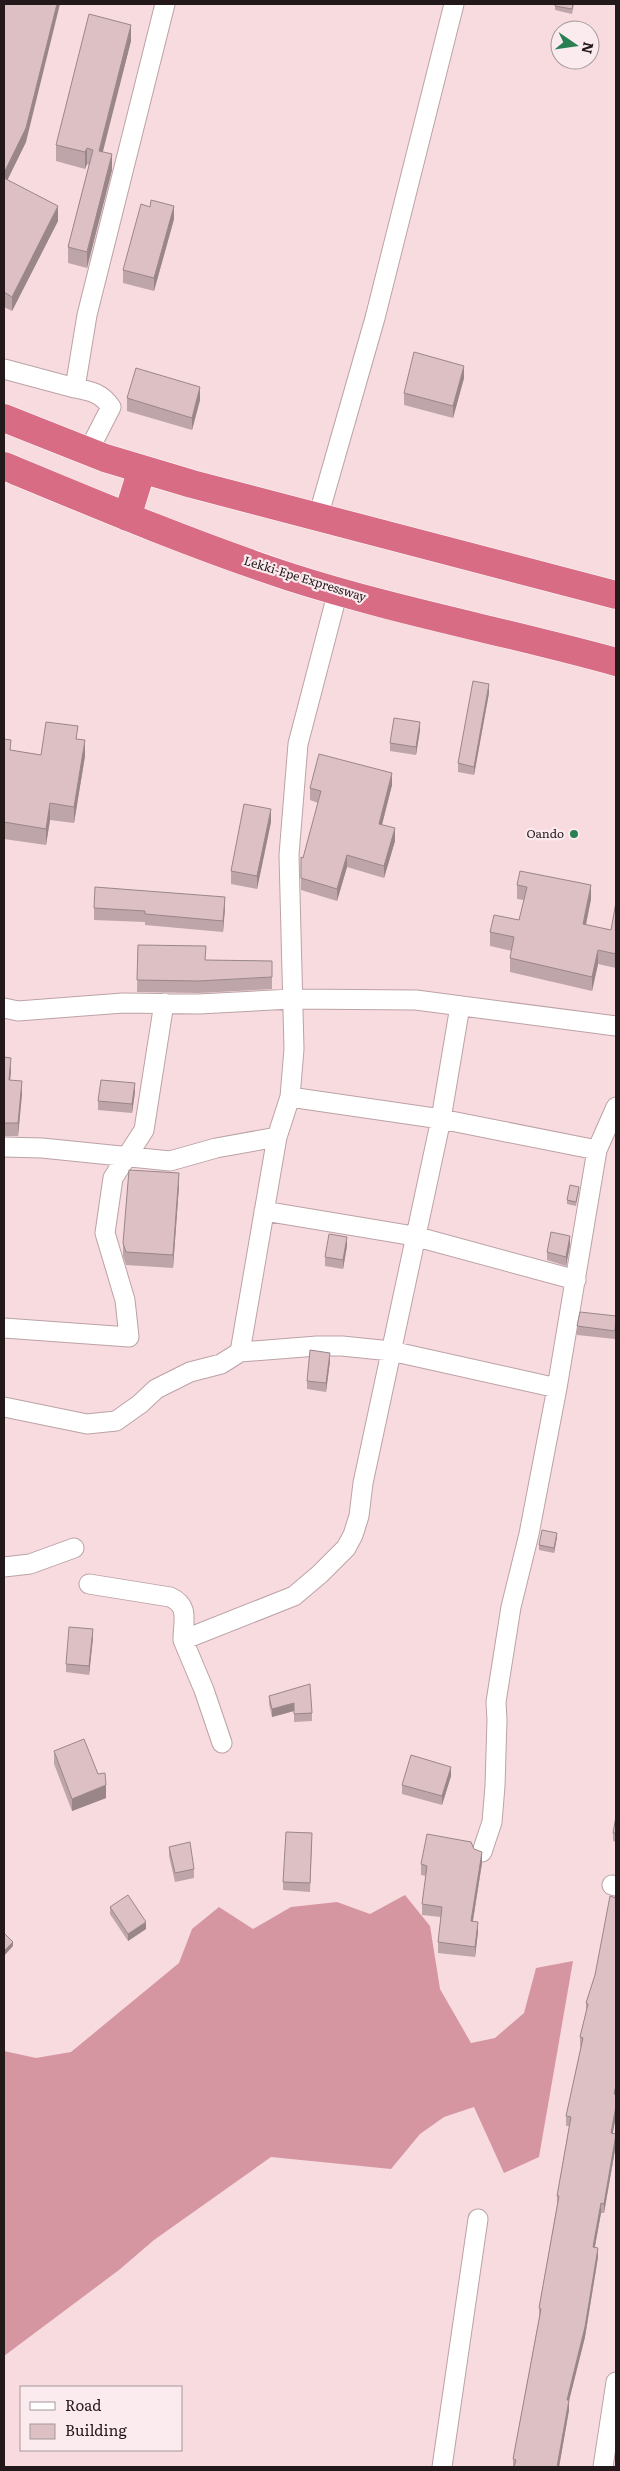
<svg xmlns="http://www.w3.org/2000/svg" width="620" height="2471" font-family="Literata,serif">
<rect width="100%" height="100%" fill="#f7dbdf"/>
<path fill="#d696a1" d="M405 1895 430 1926 440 1989 471 2043 495 2038 524 2013 536 1968 573 1961 539 2157 504 2173 474 2107 444 2117 420 2134 391 2169 271 2157 154 2240 119 2270 4 2356V2051L36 2058 71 2052 179 1963 192 1929 219 1907 253 1929 291 1907 337 1902 370 1914Z"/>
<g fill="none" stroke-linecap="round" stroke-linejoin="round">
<g stroke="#bca2a6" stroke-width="21">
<path id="minor" d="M4 369 75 388
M88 452 111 407C101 393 91 391 75 388L87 315 165 4
M318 517 375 318 454 4
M4 1008 18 1011 123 1003 199 1004 292 999 416 1000 616 1026
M290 1097 441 1119 597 1150
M4 1147 42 1148 170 1161 216 1148 277 1137
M264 1211 414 1236 576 1280
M4 1328 129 1337 125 1300 105 1233 113 1178 144 1130 164 1003
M240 1352 317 1346H342L391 1351 557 1388
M4 1407 87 1424 116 1421 140 1404 156 1389 190 1372 221 1364 240 1352 277 1137 290 1097 294 1049 289 855 298 744 338 591
M4 1567 30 1564 74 1548
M89 1584 170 1597C190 1606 183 1620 183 1640L294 1596 320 1574 346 1548 353 1535 359 1516 363 1483 441 1119 460 1006
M183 1640 204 1690 222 1743
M482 1852 492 1822 495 1786 497 1720 496 1702 511 1607 529 1534 557 1388 597 1150 616 1107
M612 1885 616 1886
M442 2467 478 2219
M603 2467 616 2382"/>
</g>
<g stroke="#fff" stroke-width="29">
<path id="highway" d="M4 418 105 458 192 484 616 595
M4 466C98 505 193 545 290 577 396 611 508 632 616 662
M127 517 142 469"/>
</g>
<use href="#minor" stroke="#fff" stroke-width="19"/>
<use href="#highway" stroke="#d96c85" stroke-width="28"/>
</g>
<path fill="#bda5a9" d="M4 4 26 142 7 180 58 221 12 311 4 307Z
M574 4 572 14 555 10V6Z
M131 41 102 152 112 170 87 268 68 263V247L89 165 87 164 85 169 56 161V145Z
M150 207 174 219 154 291 123 283V270Z
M464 378 453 418 404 405V393Z
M127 398 200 400 192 430 127 411Z
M489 693 474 775 458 772V763Z
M420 730 416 755 390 751V743Z
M4 739 11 750 41 755 78 739 85 756 74 823 50 820 46 845 4 839Z
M392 785 382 825 395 841 384 878 347 867 337 901 301 890V857L303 858 318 803 310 800V788Z
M271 822 257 889 231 884V871Z
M517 885 591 899 586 925 611 930 616 902V968L598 964 592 991 510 972V958L512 951 490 946V932L519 920 524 900 517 899Z
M94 908H225L223 932 145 925V922L94 920Z
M138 945 205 960 272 961V989L199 993 137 992Z
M4 1057 11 1071 10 1080 22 1094 18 1136H4Z
M135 1092 132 1113 98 1110V1101Z
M179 1186 173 1268 126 1265 123 1256V1243Z
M579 1191 576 1206 567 1204V1200Z
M570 1245 566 1266 547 1260V1252Z
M347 1246 343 1269 325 1266V1257Z
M616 1316 615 1339 577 1335V1326Z
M330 1361 326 1392 307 1389V1381Z
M557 1537 554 1553 539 1550V1545Z
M93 1638 89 1675 66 1672V1664Z
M269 1696 312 1713V1721L294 1722V1711L272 1717 269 1704Z
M54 1751 106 1798 72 1811 54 1764Z
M451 1776 442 1805 402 1794V1785Z
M616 1816V1842L613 1841V1833Z
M312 1842 310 1892 283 1890V1882Z
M169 1847 194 1869V1878L175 1882 169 1856Z
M474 1849 482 1863 473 1921 478 1932 475 1957 438 1953V1942L441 1917 422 1915V1904L426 1876 421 1875V1864Z
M616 1898V2116L612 2134 616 2144 604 2213H601L595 2247 598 2257 585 2337 569 2400V2410L559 2467H513V2459L539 2318V2308L557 2205V2196L569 2126H566V2116L581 2047H580V2037L586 2012V2003L595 1975Z
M110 1907 146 1929 128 1941 110 1914Z"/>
<path fill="#9a8689" d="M57 4H60L26 142 4 187V173Z
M131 25V41L99 167V151Z
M87 148V164L85 169V152Z
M112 154V170L87 268V252Z
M58 206V221L12 311V297Z
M174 206V219L154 291V278Z
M464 366V378L453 418V406Z
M200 387V400L192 430V418Z
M489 684V693L474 775V767Z
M420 722V730L416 755V747Z
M85 740V756L74 823V807Z
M392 773V785L379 836V824Z
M50 803V820L46 845V829Z
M271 809V822L257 889V876Z
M395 828V841L384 878V866Z
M347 855V867L337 901V889Z
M591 885V899L583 938V924Z
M225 897V908L223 932V921Z
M598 950V964L592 991V977Z
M11 1058V1071L9 1092V1080Z
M22 1081V1094L18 1136V1123Z
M135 1083V1092L132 1113V1104Z
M179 1173V1186L173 1268V1255Z
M570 1236V1245L566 1266V1257Z
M347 1237V1246L343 1269V1260Z
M616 1320V1328L615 1339V1331Z
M330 1353V1361L326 1392V1383Z
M557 1533V1537L554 1553V1548Z
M93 1629V1638L89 1675V1666Z
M294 1703V1711L272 1717V1709Z
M451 1767V1776L442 1805V1796Z
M106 1785V1798L72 1811V1799Z
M482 1852V1863L471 1932V1921Z
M146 1922V1929L128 1941V1934Z
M478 1922V1932L475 1957V1947Z
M13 1942V1946L4 1956V1951Z
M616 2106V2116L611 2143V2133Z
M616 2134V2144L604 2213V2204Z
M601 2203V2213L593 2256V2247Z
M598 2248V2257L585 2337 567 2409V2400Z
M569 2400V2410L559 2467H557Z"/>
<path fill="#dcc0c4" stroke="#9a8689" d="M4 4H57L26 128 4 173Z
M555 4H573L572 9 555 6Z
M89 14 131 25 99 151 112 154 87 252 68 247 93 150 87 148 85 152 56 145Z
M4 178 58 206 12 297 4 292Z
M151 200 174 206 154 278 123 270 141 204 150 207Z
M414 352 464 366 453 406 404 393Z
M136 368 200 387 192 418 127 398Z
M473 681 489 684 474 767 458 763Z
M394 718 420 722 416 747 390 743Z
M46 722 78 726 76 739 85 740 74 807 50 803 46 829 4 822V739L11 740 10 750 41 755Z
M319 754 392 773 379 824 395 828 384 866 347 855 337 889 301 878V857L303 858 321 791 310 788Z
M244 804 271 809 257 876 231 871Z
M520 871 591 885 583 924 611 930 616 902V954L598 950 592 977 510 958 514 937 490 932 494 915 519 920 527 887 517 885Z
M95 887 225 897 223 921 145 914V911L94 908Z
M138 945 206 946 205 960 272 961V977L199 981 137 980Z
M4 1057 11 1058 9 1080 22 1081 18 1123H4Z
M101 1080 135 1083 132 1104 98 1101Z
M129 1170 179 1173 173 1255 126 1252 123 1243Z
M570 1185 579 1187 576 1202 567 1200Z
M551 1232 570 1236 566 1257 547 1252Z
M329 1234 347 1237 343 1260 325 1257Z
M580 1312 616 1316 615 1331 577 1326Z
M310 1350 330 1353 326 1383 307 1381Z
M542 1530 557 1533 554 1548 539 1545Z
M69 1627 93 1629 89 1666 66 1664Z
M310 1684 312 1713 294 1714V1703L272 1709 269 1696Z
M84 1739 98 1774 105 1773 106 1785 72 1799 54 1751Z
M411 1755 451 1767 442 1796 402 1785Z
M616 1816V1833H613Z
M286 1832 312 1833 310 1883 283 1882Z
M427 1834 471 1842 474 1849 482 1852 471 1921 478 1922 475 1947 438 1942 442 1907 422 1904 427 1866 421 1864Z
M190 1842 194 1869 175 1873 169 1847Z
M128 1895 146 1922 128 1934 110 1907Z
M610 1896 616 1898V2085L614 2094H616V2106L611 2133 616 2134 604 2204 601 2203 593 2247 598 2248 585 2327 567 2400H569L557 2467H514L516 2460 513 2459 541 2309 539 2308 559 2196H557L571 2117 566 2116 583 2038 580 2037 588 2004 586 2003 595 1975Z
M4 1933 13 1942 4 1951Z"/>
<circle fill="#287f54" stroke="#fcebee" stroke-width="2" cx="574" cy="834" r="5"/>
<g text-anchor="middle" stroke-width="4.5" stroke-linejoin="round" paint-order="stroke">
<g font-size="12" fill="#23191b" stroke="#fcebee">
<text transform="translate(305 579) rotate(17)" y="4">Lekki-Epe Expressway</text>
</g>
<g font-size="12" fill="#23191b" stroke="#fcebee" text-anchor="end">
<text x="564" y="838">Oando</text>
</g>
</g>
<rect width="620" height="2471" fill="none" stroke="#23191b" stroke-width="10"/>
<rect x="20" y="2386" width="162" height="65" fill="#fcebee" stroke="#a5979a"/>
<rect x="30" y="2402" width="25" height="8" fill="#ffffff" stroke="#a5979a"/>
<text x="65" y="2411" font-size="15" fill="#23191b">Road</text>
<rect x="30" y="2424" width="25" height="15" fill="#dcc0c4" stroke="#a5979a"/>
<text x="65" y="2436" font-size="15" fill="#23191b">Building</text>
<g transform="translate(575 45) rotate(103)"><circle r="24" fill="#fcebee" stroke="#a5979a"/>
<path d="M0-4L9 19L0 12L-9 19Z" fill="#287f54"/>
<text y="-8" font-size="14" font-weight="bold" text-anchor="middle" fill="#23191b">N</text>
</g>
</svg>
